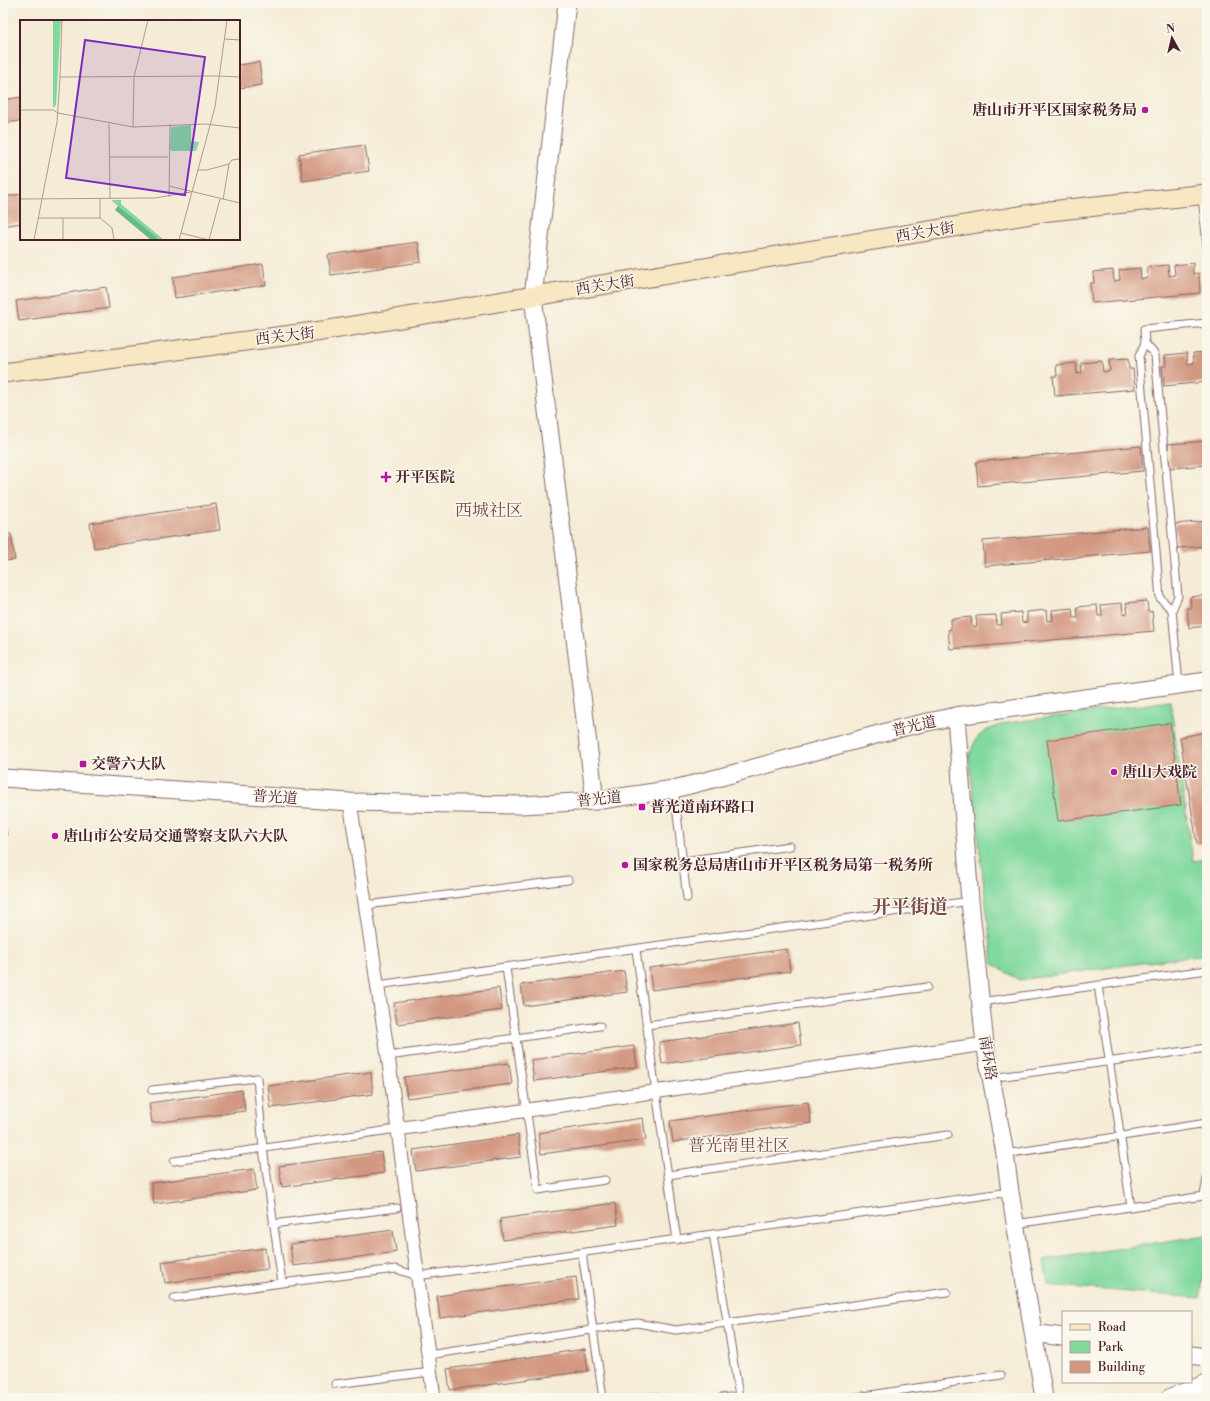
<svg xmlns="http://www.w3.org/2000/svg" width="1210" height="1401" font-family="'Libre Bodoni','Noto Serif SC',serif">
<rect width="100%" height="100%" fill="#fbf7ec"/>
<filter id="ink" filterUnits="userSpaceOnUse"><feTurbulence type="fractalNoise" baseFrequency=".025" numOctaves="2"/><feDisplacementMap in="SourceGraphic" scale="8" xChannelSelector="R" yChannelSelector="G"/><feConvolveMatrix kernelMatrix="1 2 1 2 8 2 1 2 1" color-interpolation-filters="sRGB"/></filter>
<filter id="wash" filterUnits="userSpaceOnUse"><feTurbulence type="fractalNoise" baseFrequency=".012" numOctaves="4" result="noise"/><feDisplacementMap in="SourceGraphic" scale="16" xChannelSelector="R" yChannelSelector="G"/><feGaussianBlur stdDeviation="0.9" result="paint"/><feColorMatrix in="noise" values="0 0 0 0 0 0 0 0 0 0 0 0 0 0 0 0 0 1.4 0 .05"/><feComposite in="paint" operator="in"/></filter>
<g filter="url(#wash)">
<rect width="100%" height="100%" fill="#f4ecd6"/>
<path fill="#81d99e" stroke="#667c64" d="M1170 701 1193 861 1207 859V954L1019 980 993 964 969 758C976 732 983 731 1007 723Z
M1207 1235V1252L1200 1298 1048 1285 1044 1260Z"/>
<g id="blocks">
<path fill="#d39881" d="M259 62 262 85 239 88V65Z
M21 97V121L3 123V100Z
M365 145 369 171 303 181 299 154Z
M21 194V223L3 226V197Z
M418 242 421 262 331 275 328 255Z
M1193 263V274L1199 273 1200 293 1092 303 1090 283H1094L1093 272 1113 270 1114 281 1120 280 1119 270 1140 268 1141 279 1148 278 1147 267 1168 265 1169 276 1175 275 1174 265Z
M263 264 266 285 175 298 173 277Z
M106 287 109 308 19 321 16 301Z
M1207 352V382L1164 386 1162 366H1166L1165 355 1187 353 1188 364 1194 363 1193 353Z
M1128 359 1129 369H1133L1135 389 1055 396 1053 376H1057L1056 365 1076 363 1077 374 1082 373 1081 363 1102 361 1103 372 1110 371 1109 360Z
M1207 441V465L1170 468 1168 444Z
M1141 446 1143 471 978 486 976 462Z
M216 504 220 530 94 548 90 523Z
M1207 521V546L1177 548 1175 524Z
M1148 527 1150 551 985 566 983 541Z
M11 534 15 560 3 561V535Z
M1207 595V626L1189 628 1187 608H1191L1190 597Z
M1147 601 1148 612 1152 611 1154 631 950 649 948 630 951 629V619L971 617 972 627H977L976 616 996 615 997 625H1002L1001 614 1021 612 1022 623 1027 622V612L1046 610 1047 621 1053 620 1052 610 1072 608 1073 618H1078L1077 607 1097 605 1098 616H1102L1101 605 1122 603 1123 614 1128 613 1126 603Z
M1170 723 1181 805 1058 821 1047 740Z
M1207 732V843L1197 844 1180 737Z
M3 817 7 835H3Z
M787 949 790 971 652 990 649 968Z
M624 971 627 992 524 1006 521 985Z
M499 988 502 1010 397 1024 394 1003Z
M798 1023 801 1045 662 1064 659 1042Z
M634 1046 637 1067 534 1081 531 1060Z
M509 1063 512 1084 407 1098 404 1077Z
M371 1072 373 1094 271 1108 268 1086Z
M242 1090 245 1111 152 1123 149 1103Z
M808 1102 811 1123 673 1142 670 1121Z
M643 1118 646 1140 541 1154 538 1133Z
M518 1135 521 1157 416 1171 413 1150Z
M381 1152 384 1173 282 1187 279 1166Z
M254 1169 257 1190 154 1204 151 1183Z
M615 1203 618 1225 503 1240 500 1219Z
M393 1230 396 1252 293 1266 290 1244Z
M265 1248 268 1269 165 1283 162 1262Z
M576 1277 579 1299 440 1318 437 1296Z
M585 1349 588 1371 450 1390 447 1369Z"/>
</g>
</g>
<g filter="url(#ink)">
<use href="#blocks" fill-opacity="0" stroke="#866767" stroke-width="1"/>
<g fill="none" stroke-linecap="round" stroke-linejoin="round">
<g stroke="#866767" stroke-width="9">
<path id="service" d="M1202 196 1207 246
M1145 343 1144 329 1207 323
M1172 610 1160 598 1139 356 1145 343 1155 355 1178 596 1172 610 1179 685
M674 789 687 898
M683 861 790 846
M366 905 568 880
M636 950 677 1240
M506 968 538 1190 605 1180
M378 985 970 901
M1098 985 1131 1207
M980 1002 1207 970
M647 1025 927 987
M388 1056 600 1026
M991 1078 1207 1048
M152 1090 257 1078 263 1148 282 1283
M1005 1154 1207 1123
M174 1161 397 1129
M668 1175 948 1135
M273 1224 397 1208
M1015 1224 1204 1196 1207 1178
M713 1234 739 1396
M582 1253 603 1398
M174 1298 282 1283 396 1269 417 1276 1009 1192
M428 1355 637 1323 676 1330 947 1292
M335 1384 431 1372
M644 1398 651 1397 657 1398
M721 1398 739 1396 741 1398
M851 1398 1001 1375"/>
</g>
<g stroke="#866767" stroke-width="15">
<path id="minor" d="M350 802 388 1056 434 1398
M397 1129 985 1044"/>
</g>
<g stroke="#866767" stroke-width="19">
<path id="tertiary" d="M567 3 533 297 595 801
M956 716 970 901 985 1044 1005 1154 1010 1192 1044 1398
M3 778 350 802 521 805 595 801 674 789 717 778 905 727 956 716 1207 681
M1033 1333 1063 1337
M1191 1355 1207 1357
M1169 1398 1207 1383"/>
</g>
<g stroke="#866767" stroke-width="21">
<path id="secondary" d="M3 373 322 331 1050 211 1207 194"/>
</g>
<use href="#service" stroke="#fff" stroke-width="7"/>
<use href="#minor" stroke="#fff" stroke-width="13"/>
<use href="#tertiary" stroke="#fff" stroke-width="17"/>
<use href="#secondary" stroke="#f7e8c3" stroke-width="19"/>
</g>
</g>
<g fill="#b5179e" stroke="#fbf7ec" stroke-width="1.5">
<circle cx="1145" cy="110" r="4"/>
<path d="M384 471h4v4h4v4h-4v4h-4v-4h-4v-4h4z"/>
<rect x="79" y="760" width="8" height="8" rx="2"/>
<circle cx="1114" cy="772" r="4"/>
<rect x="638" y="803" width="8" height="8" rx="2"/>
<circle cx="55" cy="836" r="4"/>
<circle cx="625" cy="865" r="4"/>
</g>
<g text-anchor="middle" stroke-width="3" stroke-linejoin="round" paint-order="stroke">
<g font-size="15" font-weight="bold" fill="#4a1f2b" stroke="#fbf7ec" text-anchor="start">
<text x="1137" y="115" text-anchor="end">唐山市开平区国家税务局</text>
<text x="395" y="482">开平医院</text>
<text x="91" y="769">交警六大队</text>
<text x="1122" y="777">唐山大戏院</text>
<text x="650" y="812">普光道南环路口</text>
<text x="63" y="841">唐山市公安局交通警察支队六大队</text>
<text x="633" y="870">国家税务总局唐山市开平区税务局第一税务所</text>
</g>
<g font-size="15" fill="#4a1f2b" stroke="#fbf7ec">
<text transform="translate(925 232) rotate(-9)" y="5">西关大街</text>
<text transform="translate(605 285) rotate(-9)" y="5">西关大街</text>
<text transform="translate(285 336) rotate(-7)" y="5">西关大街</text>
<text transform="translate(914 726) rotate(-13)" y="5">普光道</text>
<text transform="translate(275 797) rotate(4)" y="5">普光道</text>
<text transform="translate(599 799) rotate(-6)" y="5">普光道</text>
<text transform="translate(988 1058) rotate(81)" y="5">南环路</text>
</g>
<g font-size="17" fill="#7a4949" stroke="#fbf7ec">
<text x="489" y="516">西城社区</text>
<text x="739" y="1151">普光南里社区</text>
</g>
<g font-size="19" font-weight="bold" fill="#7a4949" stroke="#fbf7ec">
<text x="910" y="913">开平街道</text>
</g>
</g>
<g transform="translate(20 20)">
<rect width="220" height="220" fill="#f4ecd6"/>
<path d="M33 0H41L36 85 33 88ZM171 105V121L179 122 176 131H152L150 129 151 107ZM91 180H101V184L144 220H137Z" fill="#81d99e"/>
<path d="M98 186 136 217 137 220H131L95 190Z" fill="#68b985"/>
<path fill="none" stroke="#b09a92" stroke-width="1" d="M205 19 220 20M199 56 220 57M40 57 42 0M0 90H33L38 93M38 93 113 107 185 104 220 108M89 104 90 178M113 107 114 57 128 0M89 137H148M177 150H187L209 144M149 166 220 183M149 177 150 104M80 178V198M0 179 135 178 171 172M203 180 209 144 212 140 220 139M19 198H80L92 208 94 220M161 213 189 220 200 179M14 220 37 102 40 57 199 56M43 220V198M159 220 195 87 207 0"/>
<path fill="#7b2cbf" fill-opacity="0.15" stroke="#7b2cbf" stroke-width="2" d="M65 20 185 37 165 175 46 158Z"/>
<rect width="220" height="220" fill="none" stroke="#4a1f2b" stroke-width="2"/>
</g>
<rect width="1210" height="1401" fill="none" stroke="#fbf7ec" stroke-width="16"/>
<rect x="1062" y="1311" width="130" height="72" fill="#fbf7ec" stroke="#b4a19f"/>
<rect x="1070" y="1324" width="20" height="6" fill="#f7e8c3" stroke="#b4a19f"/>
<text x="1098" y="1331" font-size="12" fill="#4a1f2b">Road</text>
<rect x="1070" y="1341" width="20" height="12" fill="#81d99e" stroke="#b4a19f"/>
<text x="1098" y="1351" font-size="12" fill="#4a1f2b">Park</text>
<rect x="1070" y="1361" width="20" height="12" fill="#d39881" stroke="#b4a19f"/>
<text x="1098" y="1371" font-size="12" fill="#4a1f2b">Building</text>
<g transform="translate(1172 38) rotate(352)" stroke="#fbf7ec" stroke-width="3" paint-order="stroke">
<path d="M0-3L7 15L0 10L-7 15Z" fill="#4a1f2b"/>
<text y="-6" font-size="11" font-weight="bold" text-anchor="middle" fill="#4a1f2b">N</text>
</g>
</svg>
